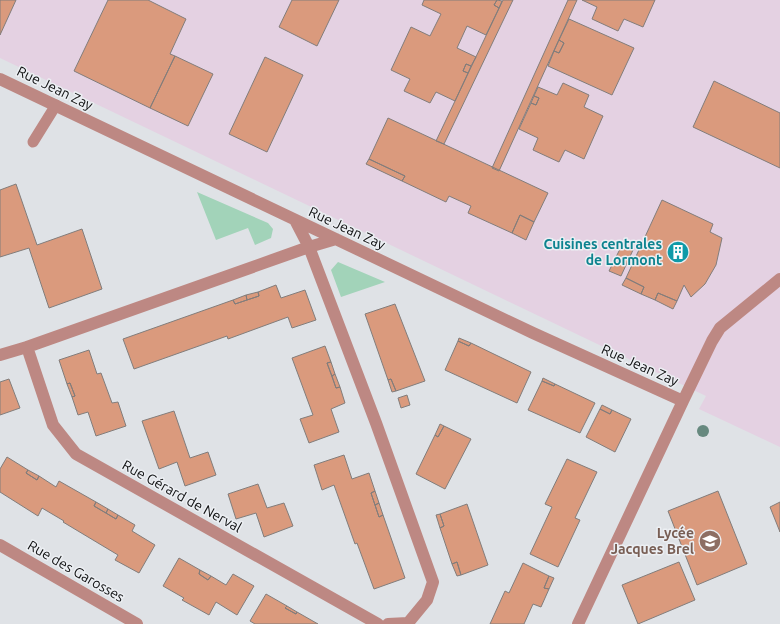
<svg xmlns="http://www.w3.org/2000/svg" width="780" height="624" font-family="Ubuntu,sans-serif">
<rect width="100%" height="100%" fill="#dfe2e6"/>
<path fill="#e4d1e2" d="M0 0H780V447L699 409 706 396 0 58Z"/>
<path fill="#a2d3b9" d="M197 192 268 223 273 229 271 238 255 245 248 228 216 240Z
M338 262 385 282 341 297 331 270Z"/>
<path fill="#da9a7d" stroke="#827d7b" d="M0 0H16L0 35Z
M108 0H148L186 19 170 54 175 56 150 108 74 71Z
M292 0H339L317 46 279 27Z
M424 0H497L494 5 499 8 486 35 467 26 457 48 476 57 471 66 466 64 463 71 468 73 455 101 436 92 430 103 404 91 410 79 391 70 411 27 430 36 441 14 422 5Z
M497 0 502 1 499 8 494 5Z
M503 0H513L444 144 436 141Z
M568 0H577L499 171 492 168Z
M582 0H655L643 27 624 19 618 31 592 19 597 7Z
M569 19 634 48 612 95 548 66 554 51 559 53 564 43 559 40Z
M559 40 564 43 559 53 554 51Z
M175 56 213 74 188 126 150 108Z
M265 57 303 75 267 152 229 134Z
M466 64 471 66 468 73 463 71Z
M714 81 780 113V168L693 127Z
M563 83 589 95 584 107 603 116 584 159 565 150 559 162 533 150 538 138 519 129 531 103 536 105 539 98 534 96 538 87 557 95Z
M534 96 539 98 536 105 531 103Z
M388 118 548 193 534 222 520 215 512 233 468 213 471 206 449 196 446 202 402 181 405 176 369 159Z
M369 159 405 176 402 181 366 164Z
M16 184 37 245 82 229 102 289 49 308 29 248 0 257V190Z
M662 200 713 224 710 232 722 238 716 265 705 284 691 297 684 285 677 301 658 293 655 300 641 294 644 287 626 278Z
M520 215 534 222 526 240 512 233Z
M622 245 633 250 621 276 609 271Z
M626 278 644 287 641 294 622 285Z
M276 285 281 298 305 290 316 320 292 328 288 317 228 339 227 336 134 369 123 339 233 300 235 304 259 296 258 292Z
M258 292 259 296 247 300 246 295Z
M658 293 677 301 673 309 655 300Z
M246 295 247 300 235 304 233 300Z
M395 304 425 381 396 391 391 379 388 380 365 314Z
M459 338 471 343 469 346 458 341Z
M458 341 469 346 471 343 531 372 517 403 445 370Z
M325 346 331 362 327 363 336 388 340 387 345 403 331 409 339 432 309 443 300 419 313 415 292 358Z
M89 350 97 374 101 373 112 403 118 402 126 426 96 436 88 412 78 415 72 397 75 396 70 383 67 384 59 360Z
M331 362 335 374 332 376 327 363Z
M335 374 340 387 336 388 332 376Z
M543 378 555 384 554 386 542 381Z
M9 379 20 408 0 415V382Z
M391 379 396 391 392 392 388 380Z
M542 381 554 386 555 384 595 403 580 433 528 410Z
M70 383 75 396 72 397 67 384Z
M407 395 410 405 401 408 398 398Z
M602 405 612 410 610 414 600 409Z
M600 409 610 414 612 410 631 419 615 452 586 437Z
M174 411 190 458 208 452 216 475 185 486 177 462 159 469 142 421Z
M440 424 444 426 438 437 435 435Z
M444 426 471 439 445 489 416 474 435 435 438 437Z
M344 455 352 479 369 473 375 491 371 493 379 517 383 515 405 578 374 589 357 543 355 544 334 485 322 490 314 465Z
M7 457 28 470 26 473 37 480 39 476 56 487 59 481 96 502 94 506 116 519 118 515 135 525 132 531 155 545 139 573 115 560 118 555 63 522 64 521 42 508 38 516 0 492V469Z
M567 459 597 472 575 518 580 520 558 567 530 554 552 507 545 504Z
M28 470 39 476 37 480 26 473Z
M258 484 267 508 284 503 293 526 264 537 256 513 236 519 228 494Z
M375 491 379 503 375 505 371 493Z
M718 491 747 564 697 585 668 511Z
M96 502 108 509 106 513 94 506Z
M780 502V532L770 507Z
M379 503 383 515 379 517 375 505Z
M467 504 488 565 461 575 457 562 452 564 440 528 444 526 440 514Z
M108 509 118 515 116 519 106 513Z
M440 514 444 526 440 528 436 515Z
M179 558 200 570 199 574 208 580 211 576 226 585 233 574 254 586 237 615 216 602 209 615 182 600 184 598 163 586Z
M457 562 461 575 457 576 452 564Z
M679 562 695 600 638 624 622 585Z
M523 563 549 576 544 588 549 589 541 607 533 604 524 624H490L505 591 509 593Z
M200 570 211 576 208 580 199 574Z
M549 576 554 578 549 589 544 588Z
M266 594 287 606 285 608 296 614 297 612 318 624H255L250 621Z
M287 606 297 612 296 614 285 608Z"/>
<g fill="none" stroke-linecap="round" stroke-linejoin="round">
<path stroke="#bd8883" stroke-width="11" d="M33 142 56 105"/>
<path stroke="#bd8883" stroke-width="12" d="M0 79 533 333 683 401 578 624
M295 220 309 247 376 423 433 582 427 600 408 623 388 624
M336 239 309 247 27 347 53 425 76 454 378 624
M0 355 27 347
M683 401 712 341 720 328 780 279
M0 545 137 624"/>
</g>
<circle fill="#67897f" cx="703" cy="431" r="6"/>
<defs>
<g id="building-disc" transform="scale(1.15)"><circle r="9.5" fill="#0f9aa8" stroke="#eceff3"/><path d="M-4-6H4V6H1V3H-1V6H-4ZM-2.5-4.3h1.7v1.8h-1.7ZM.8-4.3h1.7v1.8H.8ZM-2.5-1h1.7V.8h-1.7ZM.8-1h1.7V.8H.8Z" fill="#fff"/></g>
<g id="school-disc" transform="scale(1.15)"><circle r="9.5" fill="#8d6e63" stroke="#eceff3"/><path d="M0-5L7-2L0 1L-7-2ZM-4 1L0 2.5L4 1V4Q0 6-4 4Z" fill="#fff"/></g>
</defs>
<g fill-rule="evenodd">
<use href="#building-disc" x="678" y="252"/>
<use href="#school-disc" x="710" y="541"/>
</g>
<g text-anchor="middle" stroke-width="3" stroke-linejoin="round" paint-order="stroke">
<g font-size="14" fill="#0d0e0f" stroke="#eceff3">
<text transform="translate(55 88) rotate(26)" y="5">Rue Jean Zay</text>
<text transform="translate(347 228) rotate(25)" y="5">Rue Jean Zay</text>
<text transform="translate(640 365) rotate(24)" y="5">Rue Jean Zay</text>
<text transform="translate(182 496) rotate(29)" y="5">Rue Gérard de Nerval</text>
<text transform="translate(76 571) rotate(30)" y="5">Rue des Garosses</text>
</g>
<g font-size="14" font-weight="bold" fill="#0d838f" stroke="#eceff3" text-anchor="end">
<text x="662" y="249">Cuisines centrales<tspan x="662" dy="16">de Lormont</tspan></text>
</g>
<g font-size="14" font-weight="bold" fill="#785e54" stroke="#eceff3" text-anchor="end">
<text x="694" y="538">Lycée<tspan x="694" dy="16">Jacques Brel</tspan></text>
</g>
</g>
</svg>
